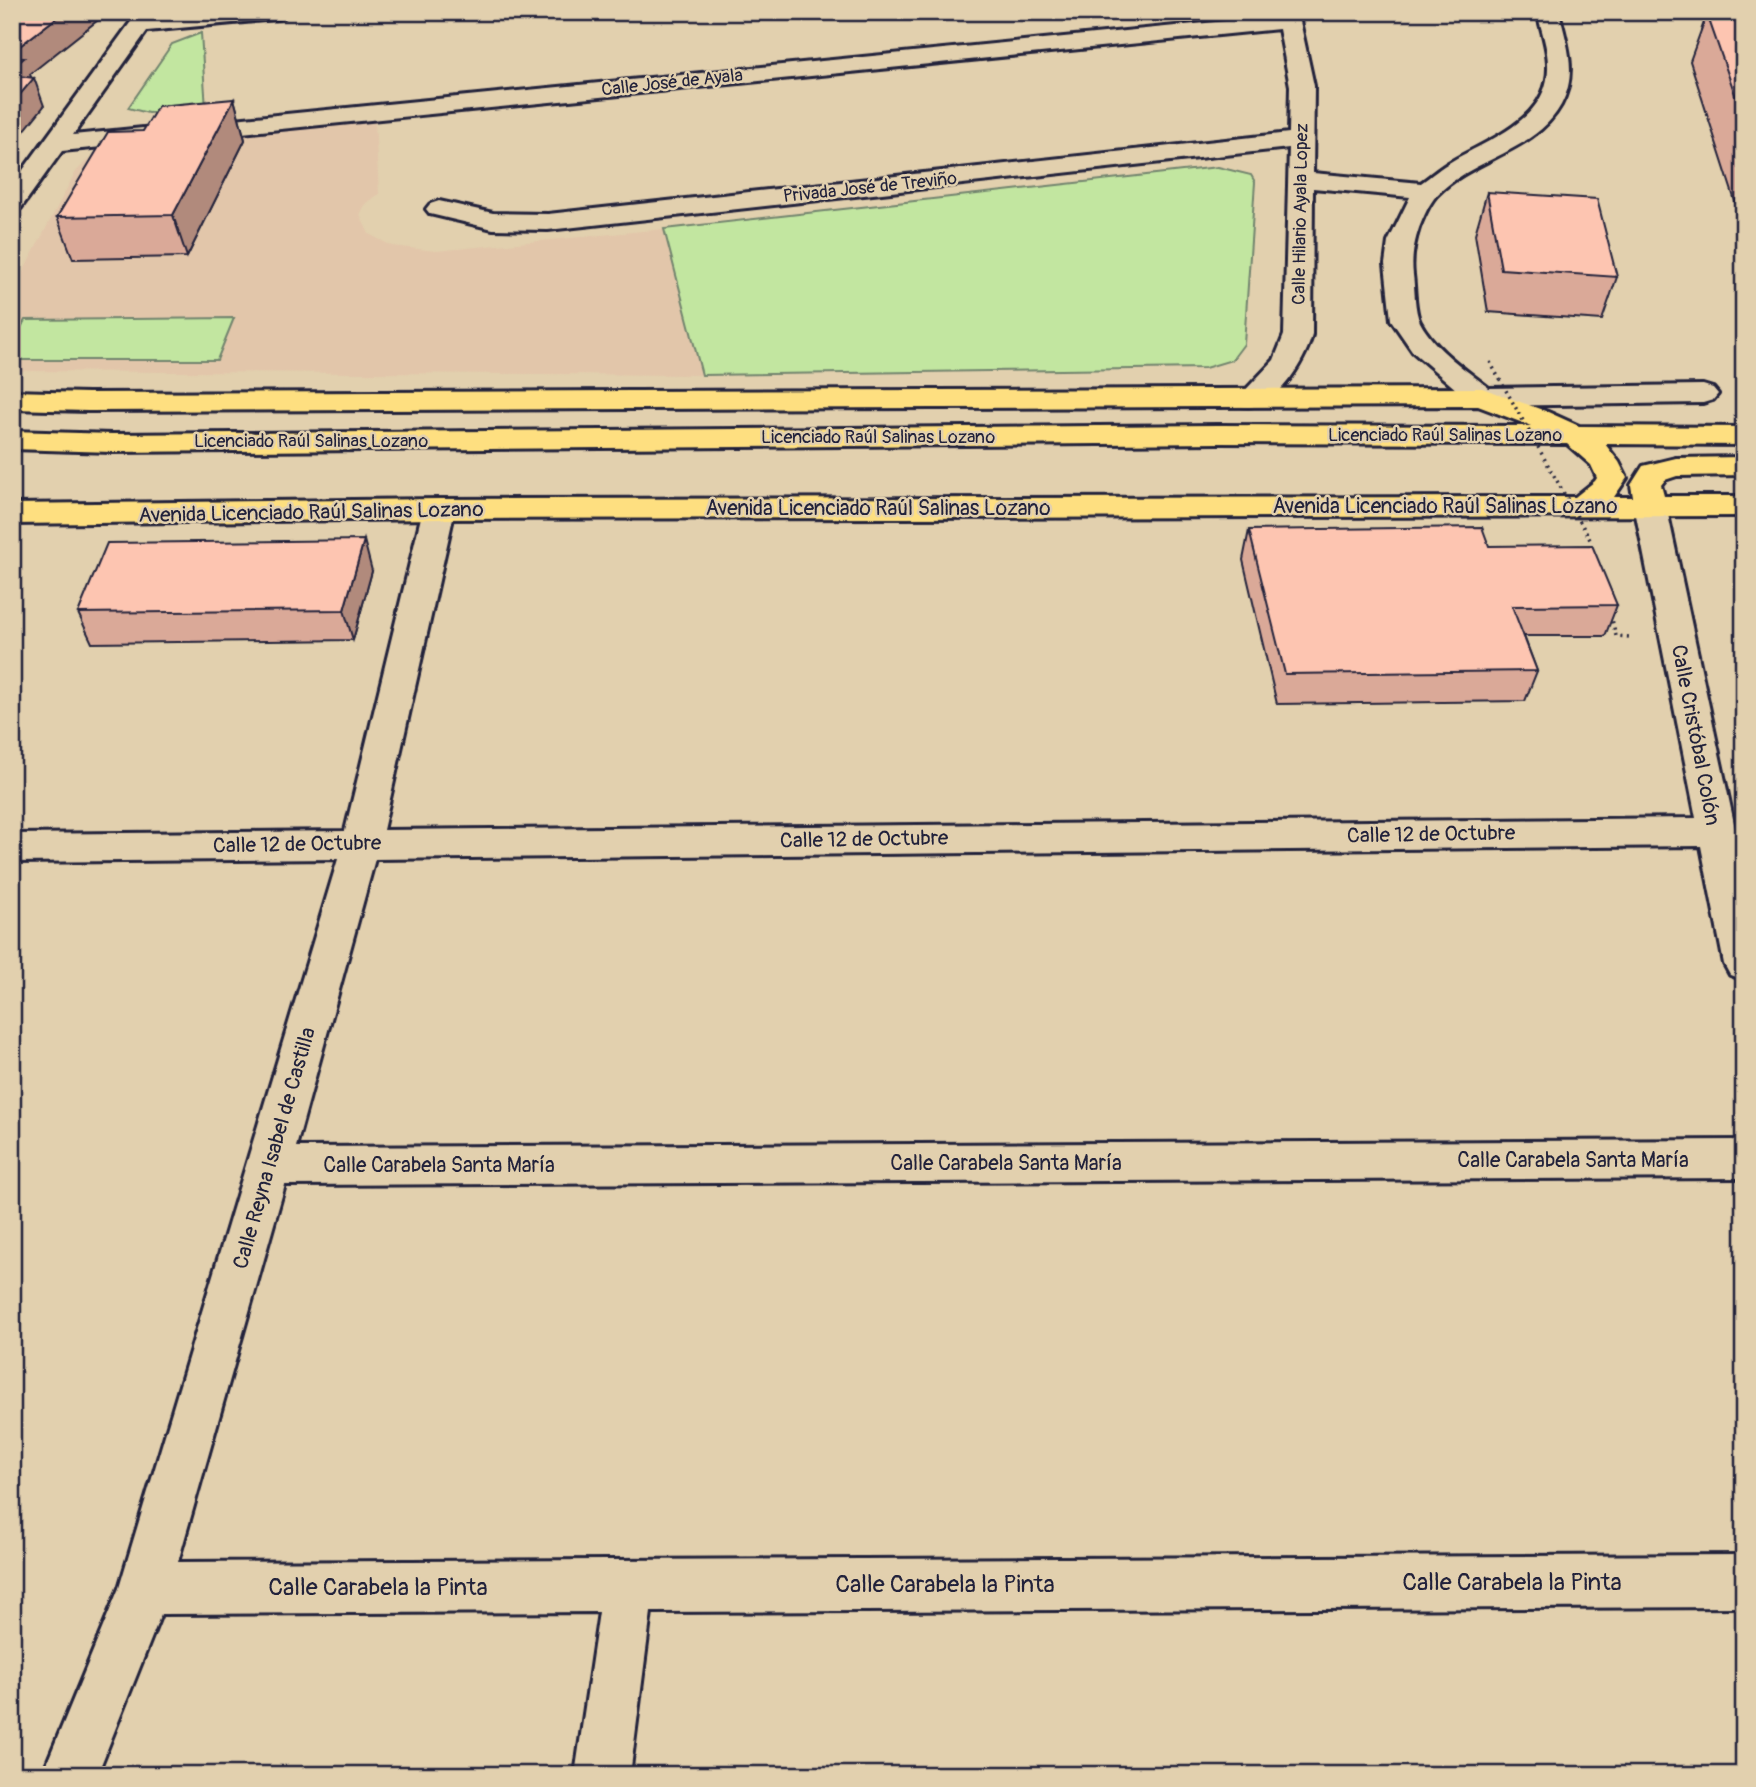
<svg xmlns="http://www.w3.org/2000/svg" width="1756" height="1787" font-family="Pangolin,sans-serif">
<rect width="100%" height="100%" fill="#e2d0ae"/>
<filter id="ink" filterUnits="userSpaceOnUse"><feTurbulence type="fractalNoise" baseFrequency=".0143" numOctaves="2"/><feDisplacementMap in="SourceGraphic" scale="14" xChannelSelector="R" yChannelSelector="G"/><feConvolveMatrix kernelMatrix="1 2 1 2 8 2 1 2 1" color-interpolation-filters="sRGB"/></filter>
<g filter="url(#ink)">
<path fill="#e2c6aa" d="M375 122 379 194 366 203 360 215 369 234 392 246 436 251 664 229 702 375 12 371V293L75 173 87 160 120 147Z"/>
<path fill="#c2e6a0" stroke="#72846e" stroke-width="2" d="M201 33 206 109 148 113 128 108 172 44Z
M1218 167 1251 175 1255 182 1244 344 1232 360 1205 368 702 375 664 229Z
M234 318 217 360H12V345L25 320Z"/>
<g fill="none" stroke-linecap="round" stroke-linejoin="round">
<g stroke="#22223b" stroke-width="6">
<path id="minor" d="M138 12H160L157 17 205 12H287L284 17 276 19 147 31 73 135 1277 16 1276 12H1298L1314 86 1313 173 1421 183C1431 176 1441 167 1452 161 1490 139 1550 119 1548 65 1548 48 1541 29 1537 12H1559C1567 44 1578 74 1561 105 1535 152 1472 158 1437 195 1429 203 1423 218 1419 228 1414 243 1411 258 1413 275 1415 289 1414 310 1420 322 1435 350 1465 369 1489 388L1703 385 1713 388 1718 394 1713 400 1703 403 1482 406 1472 403 1413 352 1391 320 1385 264 1388 242 1410 197 1313 188 1312 335C1305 362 1273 414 1241 406L1236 400 1274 360 1284 335 1289 148 548 230 493 229 430 214 426 209 430 204 439 201 493 213 548 214 1289 133 1290 86 1279 29 62 151 21 208 12 211V185Z
M1650 495 1661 498 1666 505 1744 870V980L1730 975 1724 964 1701 846 375 859 296 1147 1744 1140V1178L285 1185 178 1562 1744 1555V1607L651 1612 630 1775H575L599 1612 161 1614 97 1775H42L119 1588 338 859 12 862V834L345 831 423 509 428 502 439 499 450 502 455 509 383 830 1696 818 1634 505 1639 498Z"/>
</g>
<g stroke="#22223b" stroke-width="6">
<path id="major" d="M1482 388 1548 412 1579 426 1744 427V445L1605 444 1619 462 1627 478 1614 497H1633L1631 485 1643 466 1676 458 1744 457V475L1677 476 1665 480 1661 485 1664 496H1744V516L439 519 12 524V504L439 499 1575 497 1595 481 1597 478 1591 465 1567 444 1218 443 112 452 12 449V431L112 434 1218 425 1531 426 1478 406 88 411 12 409V391L88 393Z"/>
</g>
<path stroke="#22223b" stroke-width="3.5" stroke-dasharray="2 4.5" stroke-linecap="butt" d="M1611 615 1616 636 1629 637"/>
<use href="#minor" fill="#e2d0ae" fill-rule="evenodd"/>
<use href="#major" fill="#fedf80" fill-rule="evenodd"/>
<path stroke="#22223b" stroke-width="3.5" stroke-dasharray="2 4.5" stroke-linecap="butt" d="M1490 362 1592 543"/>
</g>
<path fill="#daa998" stroke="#22223b" stroke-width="2" d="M1707 14 1744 16V229L1690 61Z
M234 99 245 140 187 257 73 259 57 217 143 131Z
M1487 192 1617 277 1602 320 1488 312 1475 234Z
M1249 530 1489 546 1617 605 1605 636H1524L1537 671 1525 701 1277 704 1243 560Z
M372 571 353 640 92 643 78 613Z"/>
<path fill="#b18a7c" stroke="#22223b" stroke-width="2" d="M64 12H102L103 16 30 74 32 80 34 78 44 106 12 146V52Z
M234 99 245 140 187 257 173 215Z
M364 540 372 571 353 640 344 610Z"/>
<path fill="#fdc5b1" stroke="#22223b" stroke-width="2" d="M12 12H64L12 52Z
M1707 14 1744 16V120Z
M12 57 24 58 12 68Z
M12 75 34 78 12 104Z
M234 99 173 215 57 217 108 132 143 131 158 106Z
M1487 192 1597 199 1617 277 1501 269Z
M1482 527 1489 546 1592 545 1617 605 1512 606 1537 671 1285 674 1249 530Z
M364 540 344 610 78 613 107 543Z"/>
</g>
<g text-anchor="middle" stroke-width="5" stroke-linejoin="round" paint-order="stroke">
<g font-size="18" fill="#22223b" stroke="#e2d0ae">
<text transform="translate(672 82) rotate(-6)" y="6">Calle José de Ayala</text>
<text transform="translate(870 187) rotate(-6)" y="6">Privada José de Treviño</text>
<text transform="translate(1300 214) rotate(-89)" y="6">Calle Hilario Ayala Lopez</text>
<text x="1445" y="441">Licenciado Raúl Salinas Lozano</text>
<text x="878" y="443">Licenciado Raúl Salinas Lozano</text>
<text x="311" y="447">Licenciado Raúl Salinas Lozano</text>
</g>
<g font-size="21" fill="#22223b" stroke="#e2d0ae">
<text x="1445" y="513">Avenida Licenciado Raúl Salinas Lozano</text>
<text x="878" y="515">Avenida Licenciado Raúl Salinas Lozano</text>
<text transform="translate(311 512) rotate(-1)" y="7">Avenida Licenciado Raúl Salinas Lozano</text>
<text transform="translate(1696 735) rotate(79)" y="7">Calle Cristóbal Colón</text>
<text transform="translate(1431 834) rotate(-1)" y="7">Calle 12 de Octubre</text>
<text transform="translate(864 839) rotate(-1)" y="7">Calle 12 de Octubre</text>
<text transform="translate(297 844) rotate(-1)" y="7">Calle 12 de Octubre</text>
<text transform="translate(274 1148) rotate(-74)" y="7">Calle Reyna Isabel de Castilla</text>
<text x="1573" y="1167">Calle Carabela Santa María</text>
<text x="1006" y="1170">Calle Carabela Santa María</text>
<text x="439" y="1172">Calle Carabela Santa María</text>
</g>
<g font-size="24" fill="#22223b" stroke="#e2d0ae">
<text x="1512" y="1590">Calle Carabela la Pinta</text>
<text x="945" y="1592">Calle Carabela la Pinta</text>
<text x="378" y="1595">Calle Carabela la Pinta</text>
</g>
</g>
<rect width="1756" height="1787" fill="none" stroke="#e2d0ae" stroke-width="42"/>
<rect x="21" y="21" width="1714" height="1745" fill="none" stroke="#22223b" stroke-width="2.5" filter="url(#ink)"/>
</svg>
